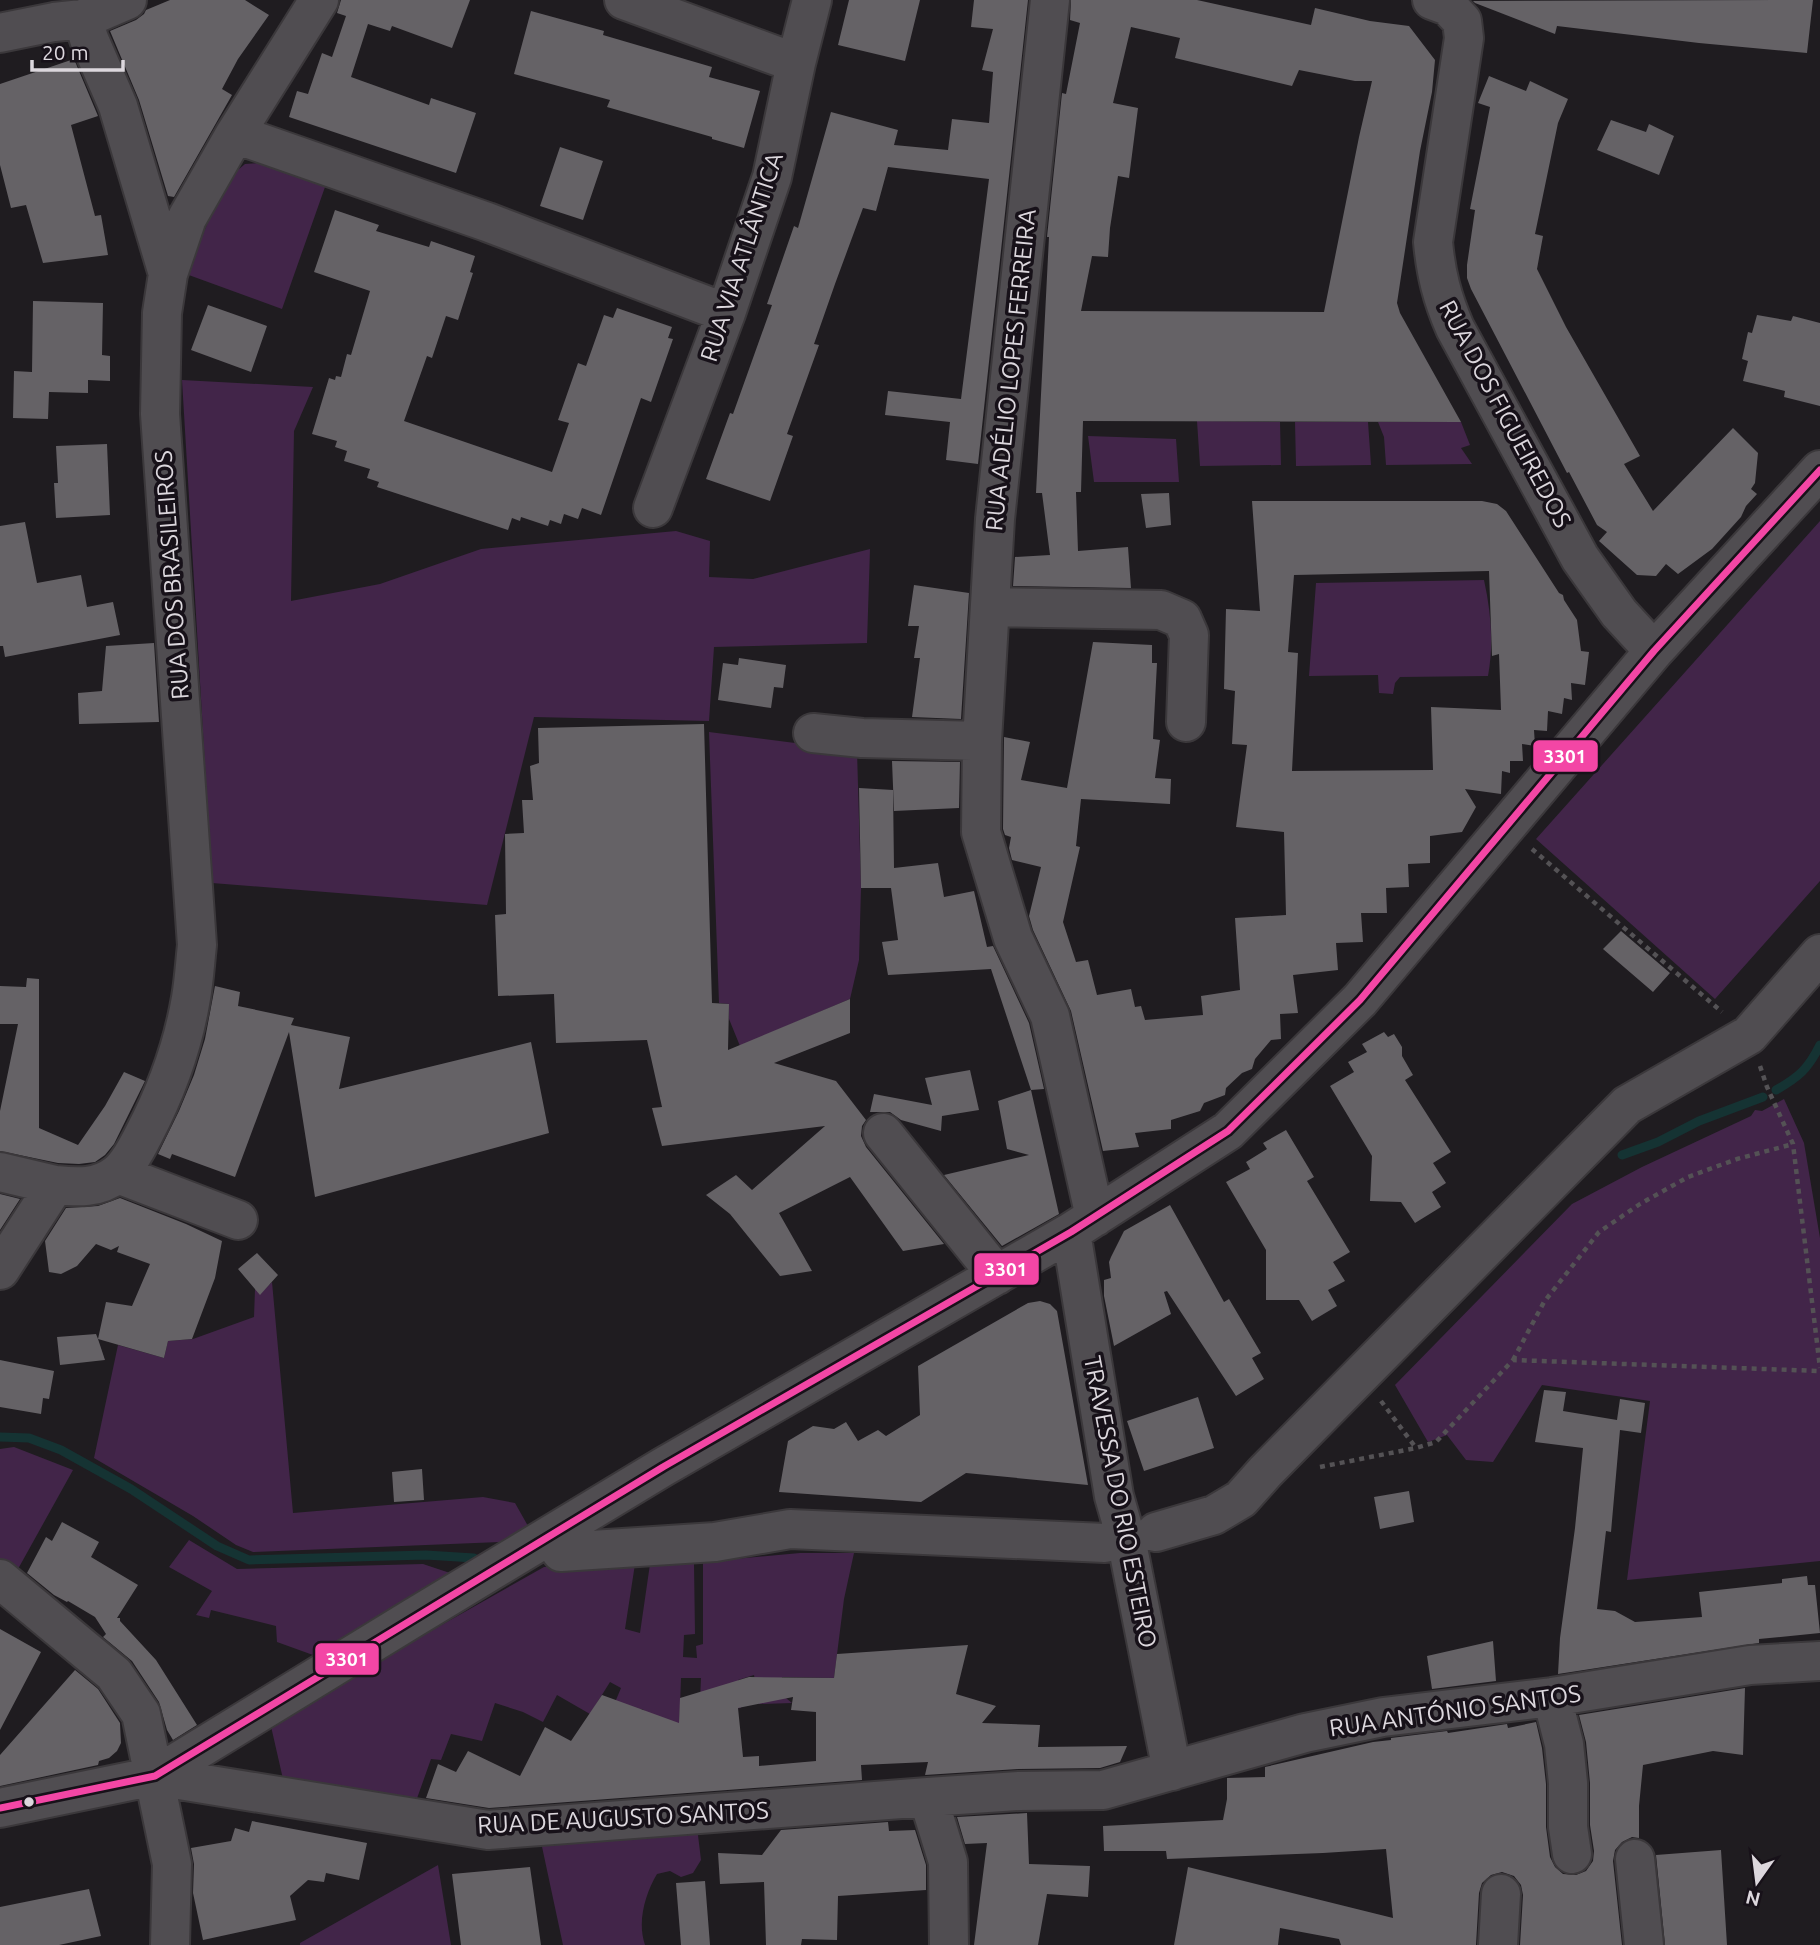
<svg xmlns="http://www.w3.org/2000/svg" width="1820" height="1945" font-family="Ubuntu,sans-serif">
<rect width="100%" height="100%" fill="#1f1c20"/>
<path fill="#422549" d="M260 163 325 187 282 309 186 274 226 180 245 164Z
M182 380 313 387 294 431 291 601 380 584 481 549 676 531 710 541 709 577 753 579 870 549 867 643 714 647 709 721 534 717 487 905 212 883Z
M1197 421 1280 422 1281 465 1200 466Z
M1295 422H1368L1371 465 1296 466Z
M1378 422H1461L1470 445 1461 448 1472 464 1386 465 1384 437Z
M1088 436 1176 439 1179 482H1094Z
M1820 521V881L1715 999 1536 839Z
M1484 580C1491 612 1494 644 1488 676L1400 677 1395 683 1393 694 1379 693 1378 675 1309 676 1316 583Z
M709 732 857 751 861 888 859 960 850 999 740 1046 729 1019V1004L719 1003Z
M1784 1099 1804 1143 1820 1238V1561L1627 1580 1650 1401 1542 1385 1493 1462 1466 1460 1447 1435 1428 1442 1395 1385 1572 1204 1642 1167 1751 1116 1755 1110 1762 1111Z
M272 1282 293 1513 483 1497 515 1503 528 1526 500 1542 253 1552 236 1545 193 1516 94 1458 118 1345 164 1358 168 1341 193 1339 254 1317 255 1289 261 1293Z
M14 1447 73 1470 13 1578 0 1567V1449Z
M189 1540 237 1569 423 1564 450 1573 313 1655 277 1642 276 1626 211 1610 209 1618 196 1615 212 1591 169 1567Z
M800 1553H854L844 1599 834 1678 782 1677 781 1694 792 1703 759 1704 754 1675 738 1680 741 1708 732 1709 698 1746 701 1678H681L679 1734 642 1709 603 1731 621 1688 610 1682 590 1714 557 1695 543 1722 523 1712 495 1703 482 1741 451 1734 441 1760 431 1759 415 1804 283 1779 270 1722 544 1567 635 1564 625 1629 640 1633 650 1564H694L695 1634 684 1635 683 1657 697 1658 696 1646 703 1644V1562Z
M697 1827 701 1860 693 1873 681 1877 670 1871 657 1874C645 1894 637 1922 645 1945H563L541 1842Z
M438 1865 451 1945H300V1943Z"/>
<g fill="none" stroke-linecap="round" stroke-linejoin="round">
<path stroke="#153333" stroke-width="9" d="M1776 1090C1799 1077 1808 1069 1820 1045
M1622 1155 1658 1142 1699 1121 1763 1097
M0 1437 29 1438 61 1450 131 1489 217 1546 249 1560 426 1555 474 1558"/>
</g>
<path fill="#656266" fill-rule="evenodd" d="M170 0H245L269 15 238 59 222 89 232 95 174 197 168 196 139 100 110 31 136 20 144 14 146 10Z
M341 0H470L452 48 392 26 390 31 368 24 351 77 429 105 431 98 476 113 456 173 289 117 297 91 308 94 322 53 332 57 346 16 337 13Z
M849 0H920L905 61 838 45Z
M974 0H1028L978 464 946 460 950 422 885 415 888 391 961 399 989 179 888 167 876 211 863 208 835 284 814 344 819 345 787 434 793 436 770 501 706 479 730 413 733 414 772 305 767 304 794 226 798 228 831 112 898 130 894 145 948 150 952 119 989 123 993 72 982 70 993 29 971 27Z
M1071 0H1197L1311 25 1315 8 1370 21 1409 26 1435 60 1432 92 1420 151 1397 303 1400 313 1461 422 1083 421 1081 492H1076L1078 551 1128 547 1131 588 1013 586 1015 557 1050 555 1042 493H1036L1049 237H1047L1062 93 1066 94 1080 23 1070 20ZM1131 27 1180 38 1175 58 1292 86 1299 70 1355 81H1372L1359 137 1324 312 1081 311 1092 256 1108 257 1110 228 1118 176 1129 178 1138 108 1113 103Z
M1813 0 1807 53 1699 43 1557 26 1555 34 1475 3 1473 1Z
M531 11 604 31 603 35 712 67 709 77 760 91 744 148 712 139V137L607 107 610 100 514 74Z
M74 59 98 116 71 125 95 216 101 215 108 255 43 263 26 205 11 208 0 165V84Z
M1489 76 1526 91 1530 81 1568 99 1558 123 1535 234 1543 236 1537 269 1566 327 1640 456 1624 464 1653 511 1733 428 1758 453 1755 483 1751 489 1757 494 1746 506 1741 517 1712 549 1678 574 1666 564 1656 576 1637 575 1599 541 1607 532 1597 525 1569 472 1567 473 1471 289 1467 278V265L1475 210 1470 209 1490 107 1478 103Z
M1611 120 1646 132 1649 124 1674 136 1659 175 1597 150Z
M560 147 603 161 583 220 540 206Z
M335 210 379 225 376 231 429 247 431 241 475 256 470 272 473 273 458 320 446 316 432 358 427 356 404 421 552 472 569 423 558 420 578 363 586 366 604 315 613 318 617 308 672 327 668 338 673 339 651 402 641 398 601 515 582 508 578 519 564 514 561 524 550 520 548 526 521 517 520 521 512 518 508 530 377 487 379 482 367 478 370 469 344 461 347 451 335 447 337 441 312 434 329 378 335 380 336 376 341 377 347 354 351 355 370 291 314 272Z
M33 301 103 303 102 355 110 356V381L88 380V393L49 392 48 419 13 418 14 371 32 372Z
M208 305 267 326 251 372 191 350Z
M1757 315 1791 321 1793 316 1820 323V406L1784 397 1785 391 1743 381 1748 361 1742 359 1748 332 1752 333Z
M107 444 110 515 56 518 54 483H58L56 446Z
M1169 493 1171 525 1146 528 1141 494Z
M1252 501H1482L1497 504 1506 511 1559 593 1563 595 1564 600 1577 620 1581 651 1589 652 1585 685 1571 683 1572 700 1564 698 1562 714 1548 711 1547 731 1534 730 1535 746 1522 744 1523 761H1510V773L1502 771 1501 794 1465 789 1476 807 1462 832 1430 836V863L1408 864 1409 887 1386 888 1387 913H1361L1363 942 1336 943 1338 970 1293 975 1298 1013 1280 1014 1281 1039 1271 1040 1255 1059 1252 1069 1242 1073 1226 1088 1225 1095 1204 1103 1200 1111 1171 1120V1129L1135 1133 1139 1147 1103 1151 1071 1011 1033 930 1029 916 1041 867 1012 860 1009 848 1011 837 1005 835 1003 829 1004 737 1030 742 1021 780 1067 788 1093 642 1152 645V663H1157L1153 739 1160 740 1155 778 1171 779 1170 804 1081 799 1076 846 1080 847 1063 922 1076 962 1088 960 1097 995 1131 989 1135 1007 1141 1006 1145 1020 1203 1015 1201 996 1240 990 1235 918 1286 915 1284 832 1236 827 1247 745 1232 744 1235 691 1224 689 1226 609 1260 611ZM1489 571 1492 656 1499 654 1501 710 1431 707 1433 770 1292 771 1298 653 1288 652 1294 575Z
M25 522 37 583 81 575 87 607 113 602 120 635 5 657 3 646H0V526Z
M914 585 969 593 961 719 912 717 920 658H914L919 626H908Z
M154 643 159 722 79 724 78 693 102 691 106 646Z
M739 658 786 665 783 688 774 687 771 708 718 700 723 663 738 665Z
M704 724 712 1003 729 1004 728 1050 850 999V1033L774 1063 836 1081 866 1120 862 1126 861 1136 866 1147 944 1244 903 1251 850 1177 779 1213 812 1271 780 1276 730 1214 706 1195 736 1175 752 1190 825 1126 662 1146 652 1108 662 1107 647 1040 556 1043 554 994 498 996 495 915 506 914 505 834 524 833 522 800H533L530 766 539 763 538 728Z
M892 761 960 762 959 808 894 811Z
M859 788 893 790 894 868 938 863 944 897 974 891 987 947 993 946 1029 1023 1044 1089 1031 1090 991 969 888 975 882 942 898 940 891 888H861Z
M1621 931 1670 973 1653 992 1603 949Z
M27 978 39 979V1128L78 1145 105 1106 124 1072 145 1081 114 1144 105 1155 95 1162 79 1164 58 1163 0 1151V1111L18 1024H0V986L26 987Z
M215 986 240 992 238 1006 294 1018 291 1025 350 1037 339 1089 531 1042 549 1133 315 1197 289 1032 235 1177 172 1154 170 1159 158 1154 179 1111 194 1075 205 1039Z
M1384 1032 1388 1037 1394 1034 1402 1047V1056L1413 1075 1405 1080 1451 1152 1433 1163 1446 1183 1432 1192 1441 1207 1415 1223 1401 1202 1370 1201 1372 1156 1330 1086 1354 1072 1348 1062 1367 1052 1362 1044Z
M970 1070 979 1110 942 1116 941 1131 901 1120 890 1112H870L874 1094 932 1105 925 1078Z
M1031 1090 1059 1214 1002 1246 944 1175 1029 1155 1007 1149 998 1101Z
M1286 1130 1314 1177 1307 1181 1350 1252 1333 1262 1345 1281 1328 1290 1337 1306 1312 1321 1299 1300H1266V1250L1226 1182 1250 1169 1246 1162 1267 1149 1263 1143Z
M0 1194 20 1199 0 1230Z
M120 1198 186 1224 222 1241 215 1278 192 1339 168 1341 164 1358 98 1339 105 1360 60 1365 57 1337 96 1334 98 1339 106 1302 132 1306 150 1264 117 1252 119 1246 111 1250 96 1244 77 1266 61 1274 49 1272 45 1241 66 1208 98 1206Z
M1170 1205 1224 1302 1229 1299 1261 1353 1252 1358 1264 1379 1236 1396 1167 1291 1164 1292 1171 1314 1114 1346 1104 1296V1280L1111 1278 1109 1262 1111 1257 1124 1231Z
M257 1253 278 1275 260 1295 238 1269Z
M1040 1301 1050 1304 1057 1311 1088 1485 966 1473 921 1502 779 1492 788 1441 813 1426 834 1429 846 1422 858 1441 878 1430 886 1436 920 1415 918 1366 1028 1303Z
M0 1360 54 1371 49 1399 43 1398 41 1414 0 1407Z
M1544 1390 1566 1392 1563 1411 1617 1420 1620 1399 1645 1403 1641 1433 1620 1430 1611 1532 1606 1531 1597 1609 1615 1611 1635 1622 1702 1617 1699 1592 1782 1583V1579L1807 1576 1808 1585H1815L1820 1633 1759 1639V1643L1558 1674 1560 1638 1575 1528 1583 1448 1535 1442Z
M1198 1397 1214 1448 1144 1471 1127 1421Z
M422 1469 424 1500 394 1502 392 1472Z
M1409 1491 1414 1522 1380 1529 1374 1497Z
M62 1522 99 1542 91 1557 138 1585 117 1618H120V1621L156 1660 197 1725 173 1740 167 1730 159 1702 132 1661 103 1637 106 1634 95 1617 68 1601 67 1602 54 1595 27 1573 46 1537 52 1541Z
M0 1629 41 1652 0 1730Z
M1493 1641 1496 1681 1432 1689 1427 1656Z
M968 1645 956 1694 996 1706 982 1723 1040 1725 1038 1747 1127 1746 1120 1762 1100 1768 1018 1769 925 1775 928 1762 861 1765 862 1780 489 1808 426 1798 438 1764 456 1772 468 1751 520 1776 545 1727 571 1741 602 1695 679 1723 680 1698 749 1677 834 1678 837 1654ZM793 1697 791 1710 816 1712V1761L759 1766V1756L743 1757 738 1708Z
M75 1670 98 1689 120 1723 121 1743 117 1751 109 1758 99 1761 98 1765 0 1786V1755Z
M1745 1688 1743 1755 1713 1751 1643 1765 1639 1806V1838L1632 1837 1622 1842 1615 1850 1613 1861 1622 1945H1520L1523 1895 1521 1885 1514 1876 1502 1872 1491 1875 1482 1883 1479 1893 1476 1945H1341L1339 1939 1280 1928 1278 1945H1174L1188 1867 1393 1918 1386 1849 1323 1853 1167 1859 1166 1851H1104L1103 1826 1223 1820 1227 1799V1778L1265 1777V1767L1373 1742 1391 1740V1738L1447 1731 1448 1733 1507 1724 1508 1728 1536 1722 1542 1748 1546 1784V1827L1550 1857 1555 1867 1563 1874 1576 1875 1586 1871 1593 1861 1594 1851 1590 1825V1783L1586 1742 1579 1715Z
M1027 1813 1029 1864 1090 1866 1088 1897 1047 1894 1038 1945H974L987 1843 965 1844 957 1817Z
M252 1821 367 1843 359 1880 326 1873 324 1882 308 1880 290 1896 296 1920 203 1940 193 1893 194 1864 191 1848 231 1841 235 1828 249 1832Z
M888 1822 889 1831 915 1830 926 1865V1890L838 1896 837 1940 802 1939 801 1945H766L764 1882 720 1884 718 1853 762 1855 781 1830Z
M1721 1850 1727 1945H1665L1656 1855Z
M530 1867 541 1945H461L452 1874Z
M705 1881 710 1945H681L676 1883Z
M89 1889 101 1936 59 1945H0V1907Z"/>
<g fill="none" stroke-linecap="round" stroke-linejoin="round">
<g stroke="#3b383b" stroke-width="42">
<path id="minor" d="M624 0 796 63
M1050 0 995 519 982 741 981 832 1013 938 1050 1016 1095 1217
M1432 0 1448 6 1462 21 1464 38 1433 242C1436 274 1442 298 1455 328L1580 558 1619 613 1654 651
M83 19 89 39 118 106 168 274
M0 33 54 22 83 19 127 0
M235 134 487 222 726 313
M653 508 726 313 772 177 796 63 812 0
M990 607 1161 610 1182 619 1189 635 1186 722
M813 733 862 738 982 741
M883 1133 997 1275
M0 1172 55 1185
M118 1174 238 1220
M1071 1232 1114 1496 1126 1538 1172 1771
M0 1270 55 1185C77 1187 98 1189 117 1174 127 1166 138 1146 144 1134 166 1092 183 1046 191 998 194 981 195 963 197 945L160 414 162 313 168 274 187 218 235 134 319 0
M1156 1532 1214 1515 1241 1499 1265 1472 1627 1105 1749 1035 1820 954
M550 1536 561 1552 715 1542 790 1529 1105 1543
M0 1579 114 1674 141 1714 172 1864 170 1945
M1552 1697 1564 1744 1568 1783V1827L1572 1854
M155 1776 488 1830 928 1797 1019 1791 1103 1790 1305 1733 1383 1717 1552 1697 1750 1665 1820 1661
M928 1797 948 1862 949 1945
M0 1808 155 1776 413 1618 663 1467 1071 1232 1228 1131 1360 1000 1654 651 1820 470
M1635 1859 1644 1945
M1498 1945 1501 1894"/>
</g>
<path stroke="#545255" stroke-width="4.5" stroke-dasharray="5 5" stroke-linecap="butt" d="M1532 849 1722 1012
M1760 1066 1767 1087 1793 1144 1820 1368
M1513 1360 1544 1302 1599 1232 1640 1204 1688 1177 1737 1159 1793 1144
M1381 1401 1416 1448
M1320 1467 1416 1448 1436 1442 1513 1360 1820 1371"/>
<use href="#minor" stroke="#504d51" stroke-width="38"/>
<g stroke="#171119" stroke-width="12">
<path id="bus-1" d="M0 1808 155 1776 663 1467 1071 1232 1228 1131 1360 1000 1654 651 1820 470"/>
</g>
<use href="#bus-1" stroke="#f346a5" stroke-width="7"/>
</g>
<circle fill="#dcd7dd" stroke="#171119" stroke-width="2.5" cx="29" cy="1802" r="6"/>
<g text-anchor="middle" stroke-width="7" stroke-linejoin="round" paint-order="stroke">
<g font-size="24" fill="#dcd7dd" stroke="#171119">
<text transform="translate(742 257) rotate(-72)" y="8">RUA VIA ATLÂNTICA</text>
<text transform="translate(1011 370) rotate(-84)" y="8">RUA ADÉLIO LOPES FERREIRA</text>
<text transform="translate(1505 414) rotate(62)" y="8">RUA DOS FIGUEIREDOS</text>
<text transform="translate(172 575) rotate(-94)" y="8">RUA DOS BRASILEIROS</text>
<text transform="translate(1120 1502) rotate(79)" y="8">TRAVESSA DO RIO ESTEIRO</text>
<text transform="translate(1455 1711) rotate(-8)" y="8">RUA ANTÓNIO SANTOS</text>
<text transform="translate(623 1818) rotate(-3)" y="8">RUA DE AUGUSTO SANTOS</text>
</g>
</g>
<g stroke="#171119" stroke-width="2.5">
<rect x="1532" y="739" width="67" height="34" rx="7" fill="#f346a5"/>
<rect x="973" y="1252" width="67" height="34" rx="7" fill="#f346a5"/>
<rect x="314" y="1642" width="66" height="34" rx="7" fill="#f346a5"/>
</g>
<g font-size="19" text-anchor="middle" font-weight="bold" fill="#fff">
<text x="1565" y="763">3301</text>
<text x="1006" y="1276">3301</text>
<text x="347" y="1666">3301</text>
</g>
<g transform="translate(1757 1882) rotate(194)" stroke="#171119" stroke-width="5" paint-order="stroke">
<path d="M0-5L12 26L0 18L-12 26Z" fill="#dcd7dd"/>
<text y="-10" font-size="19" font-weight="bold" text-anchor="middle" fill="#dcd7dd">N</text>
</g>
<path d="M32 60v10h91v-10" fill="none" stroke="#dcd7dd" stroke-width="3.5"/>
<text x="42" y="60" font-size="21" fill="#dcd7dd" stroke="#171119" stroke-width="5" paint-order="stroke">20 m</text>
</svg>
